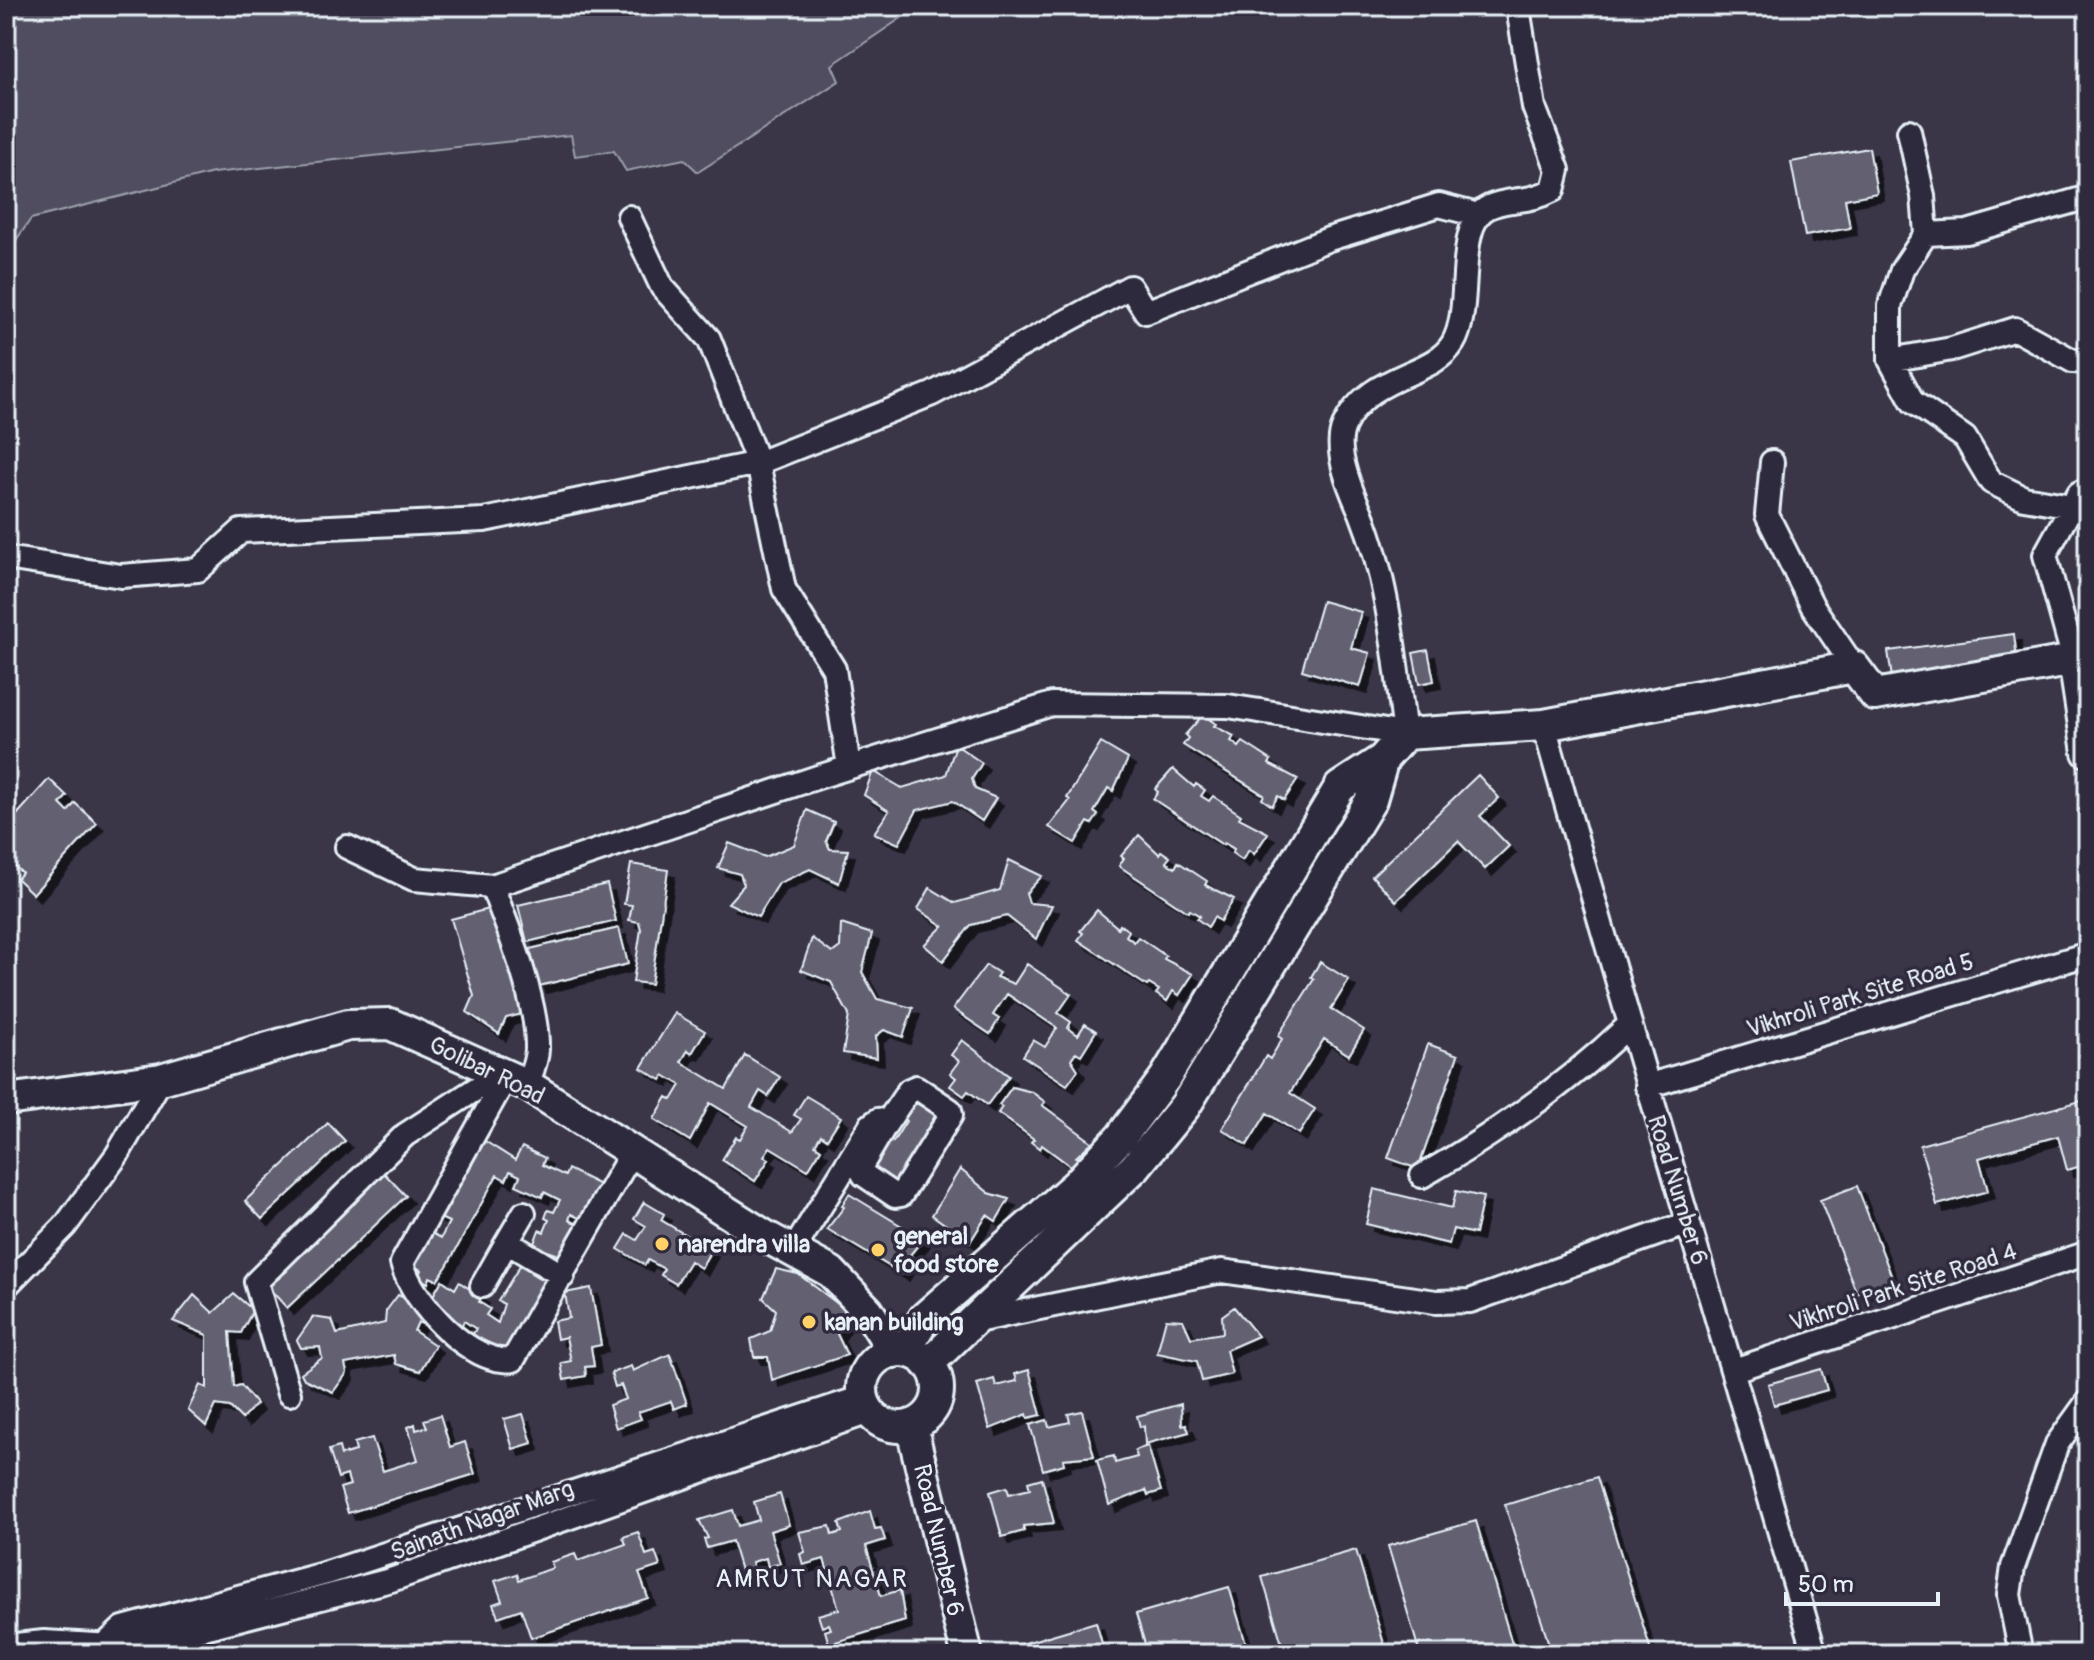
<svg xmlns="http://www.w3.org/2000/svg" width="2094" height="1660" font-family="Pangolin,sans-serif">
<defs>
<filter id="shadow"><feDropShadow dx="7" dy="7" stdDeviation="0" flood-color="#0009"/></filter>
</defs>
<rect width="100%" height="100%" fill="#3a3648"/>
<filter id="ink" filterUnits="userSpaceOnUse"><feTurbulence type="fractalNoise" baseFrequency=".0125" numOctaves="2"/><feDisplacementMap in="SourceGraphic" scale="16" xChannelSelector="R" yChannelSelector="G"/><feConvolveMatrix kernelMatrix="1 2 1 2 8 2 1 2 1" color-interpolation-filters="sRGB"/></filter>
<g filter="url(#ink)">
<path fill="#504e5f" stroke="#9ca0ac" stroke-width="2" d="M6 6H919L832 65 839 81 698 172 684 159 626 171 614 151 575 156 571 135 213 173 31 219 7 253Z"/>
<path fill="#636171" stroke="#e8f1f8" stroke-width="2" filter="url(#shadow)" d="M1869 148 1877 193 1845 199 1850 228 1805 236 1791 162Z
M1322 601 1361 612 1351 648 1370 653 1360 687 1302 670Z
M2014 634 2018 668 1893 685 1888 651Z
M1428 650 1434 681 1419 684 1413 653Z
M1203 715 1216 724 1214 726 1234 736 1231 741 1239 747 1243 742 1271 760 1269 764 1298 779 1284 800 1278 796 1272 806 1262 799 1264 795 1183 745 1188 738 1185 735Z
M1101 743 1128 759 1113 791 1108 788 1094 812 1098 815 1092 824 1088 822 1075 843 1049 827 1070 800 1067 798Z
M956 745 982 763 972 779 975 789 996 798 982 821 953 801 917 810 899 844 874 833 889 811 864 795 873 771 902 788 946 775Z
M1173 769 1194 787 1196 784 1205 790 1201 796 1209 801 1213 796 1241 815 1239 818 1268 833 1254 854 1249 850 1242 860 1232 853 1234 849 1224 843 1223 845 1153 799 1158 792 1155 789Z
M1478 775 1499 798 1480 816 1509 846 1485 869 1458 841 1396 901 1372 876Z
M49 779 67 796 60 804 68 812 75 803 97 823 33 894 17 879 22 873 6 858V827Z
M807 810 834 822 826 841 830 849 848 850 839 883 810 869 779 883 758 917 728 903 744 885 740 874 718 868 729 843 765 857 794 845Z
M1139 835 1159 854 1161 851 1170 857 1166 862 1175 868 1178 862 1207 881 1205 885 1234 899 1220 921 1214 917 1208 927 1197 919 1200 916 1190 910 1188 912 1119 866 1124 858 1121 856Z
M1009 860 1042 876 1026 893 1029 903 1052 905 1036 939 1007 916 971 925 943 961 924 945 943 926 918 909 930 888 955 903 1000 890Z
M631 864 668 870 651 984 633 982 641 929 639 922 629 920 632 905 624 904Z
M607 884 616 921 527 942 518 905Z
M492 908 522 1014 506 1018 499 1034 467 1012 474 996 451 919Z
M1097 910 1118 928 1120 925 1129 931 1126 936 1134 942 1138 937 1166 956 1164 959 1193 974 1179 995 1173 991 1167 1001 1156 994 1159 990 1149 984 1147 986 1078 940 1083 933 1080 931Z
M841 924 872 934 862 972 877 999 913 1008 903 1037 884 1030 876 1036 877 1058 843 1053 849 1015 831 982 801 970 812 938 832 953 840 947Z
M619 928 628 964 539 986 530 949Z
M1320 962 1349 980 1331 1009 1364 1030 1349 1055 1324 1039 1290 1093 1315 1109 1299 1134 1267 1113 1247 1145 1222 1129 1266 1056 1270 1059 1282 1039 1278 1036 1314 979 1311 977Z
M1027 964 1071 994 1058 1013 1071 1022 1068 1028 1078 1035 1085 1024 1096 1031 1081 1055 1076 1052 1071 1059 1078 1070 1067 1085 1023 1056 1033 1040 1045 1047 1057 1028 1007 994 993 1015 999 1019 990 1034 953 1009 986 965 999 973 996 977 1014 984Z
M675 1013 705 1031 692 1053 688 1050 681 1062 726 1089 745 1055 780 1077 768 1096 760 1091 751 1107 792 1132 801 1119 794 1115 806 1096 841 1117 827 1139 821 1135 815 1145 821 1149 808 1170 770 1147 764 1156 769 1159 755 1181 722 1160 736 1137 740 1139 748 1126 710 1103 690 1141 654 1119 667 1097 672 1100 681 1085 664 1075 661 1080 641 1068Z
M962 1040 1009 1076 987 1105 968 1091 964 1096 950 1086 956 1078 950 1073 959 1061 951 1055Z
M1428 1044 1458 1055 1418 1169 1388 1158Z
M1012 1087 1032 1092 1045 1102 1042 1105 1092 1142 1076 1157 1080 1159 1073 1168 1042 1145 1040 1149 1031 1142 1034 1139 998 1113 1002 1107 999 1105Z
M911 1092 922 1099 918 1104 936 1114 939 1109 947 1114 899 1193 866 1167 884 1136 893 1142 906 1121 897 1116Z
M2088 1099V1164L2067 1170 2058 1136 1979 1158 1988 1191 1937 1205 1920 1145Z
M328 1123 345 1141 262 1219 245 1201Z
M480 1138 515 1160 522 1147 545 1158 542 1165 565 1176 568 1169 602 1186 585 1221 571 1214 569 1220 582 1226 565 1262 556 1254 533 1246 539 1230 544 1232 549 1220 545 1218 548 1210 554 1212 560 1200 544 1192 542 1197 516 1185 520 1176 510 1171 506 1180 497 1175 447 1266 437 1280 430 1277 428 1283 418 1277 421 1270 409 1263 426 1230 441 1238 449 1222 434 1215Z
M960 1169 989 1193 1009 1199 996 1221 987 1215 970 1242 932 1215Z
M382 1171 406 1196 287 1308 264 1283 273 1274 278 1279 287 1271 282 1266 299 1250 303 1254 317 1241 312 1237 351 1201 354 1204 363 1194 360 1191Z
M1857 1186 1893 1280 1857 1294 1820 1200Z
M1374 1189 1452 1208 1456 1191 1483 1197 1475 1234 1453 1229 1449 1244 1366 1224Z
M849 1194 923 1239 910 1255 912 1257 902 1274 827 1229 844 1207 842 1206Z
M644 1202 664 1214 661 1220 711 1250 701 1268 690 1261 676 1284 661 1275 664 1269 648 1260 645 1265 618 1249 627 1234 637 1240 646 1226 634 1219Z
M524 1259 535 1267 531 1273 541 1279 544 1273 555 1279 507 1355 472 1335 476 1329 464 1321 460 1328 439 1315 443 1309 430 1301 442 1280 455 1289 459 1282 482 1297 479 1302 490 1309 486 1315 498 1323 504 1304 498 1301Z
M776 1269 798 1274 850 1313 837 1334 847 1355 772 1380 768 1357H754L751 1339 770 1331 776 1310 763 1298Z
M591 1288 601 1345 591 1347 594 1366 585 1367 586 1376 564 1380 561 1363 571 1361 566 1337 557 1339 554 1321 569 1318 565 1293Z
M234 1294 253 1310 241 1333 230 1332 234 1387 241 1385 256 1404 242 1419 230 1407 216 1405 206 1426 188 1410 200 1385 207 1388V1335L173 1321 194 1295 213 1313Z
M398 1295 425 1308 422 1324 418 1322 414 1331 435 1345 420 1371 396 1364 394 1355 345 1364 347 1373 333 1392 304 1379 301 1373 322 1358 320 1347 301 1348 297 1340 313 1317 332 1320 337 1334 385 1323 386 1311Z
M1234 1307 1258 1336 1226 1350 1232 1374 1202 1381 1197 1361 1157 1353 1166 1319 1183 1320 1191 1338 1223 1333 1222 1316Z
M670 1354 687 1404 674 1409 671 1401 638 1412 641 1419 616 1428 609 1405 626 1399 621 1385 615 1387 611 1373 631 1366 633 1371Z
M1821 1369 1827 1390 1774 1405 1768 1384Z
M1029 1370 1041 1415 1028 1418 1027 1414 990 1429 977 1384 994 1379 996 1386 1017 1381 1015 1374Z
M1181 1404 1182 1425 1186 1424 1189 1432 1145 1444 1144 1426 1140 1427 1137 1416Z
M1082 1411 1094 1456 1063 1459 1064 1464 1043 1470 1030 1425 1047 1420 1049 1427 1070 1422 1068 1414Z
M523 1414 532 1443 513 1449 504 1419Z
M440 1415 450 1447 465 1442 475 1474 348 1513 340 1488 350 1485 347 1475 338 1478 329 1450 339 1447 341 1455 356 1451 354 1443 372 1438 383 1471 418 1460 408 1427 415 1424 416 1430 427 1427 424 1420Z
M1148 1446 1161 1491 1148 1495 1146 1490 1109 1505 1097 1460 1114 1456 1115 1463 1137 1457 1135 1450Z
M1597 1477 1652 1654H1552L1505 1505Z
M1042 1478 1054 1523 1023 1526 1024 1531 1002 1537 990 1492 1007 1487 1009 1494 1030 1489 1028 1482Z
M780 1494 789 1525 770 1531 780 1563 768 1567 766 1558 752 1562 754 1571 742 1574 732 1541 707 1548 704 1539 708 1538 699 1520 733 1510 738 1526 759 1520 754 1502Z
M870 1511 875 1529 881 1528 885 1540 866 1546 881 1596 900 1590 905 1621 829 1644 825 1631 831 1629 829 1624 822 1627 818 1615 839 1609 824 1559 803 1565 800 1554 805 1552 799 1532 830 1526 832 1535 842 1532 839 1523Z
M1476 1521 1515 1654H1420L1388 1546Z
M638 1532 646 1555 655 1552 660 1566 639 1573 648 1598 531 1638 521 1609 498 1617 493 1604 502 1601 495 1581 517 1574 519 1580 553 1568 551 1562 575 1554 578 1561 626 1544 623 1537Z
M1356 1550 1387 1654H1285L1262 1577Z
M1229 1587 1249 1654H1148L1136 1614Z
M1096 1622 1105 1654H1002L1001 1650Z"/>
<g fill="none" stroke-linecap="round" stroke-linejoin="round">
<g stroke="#e8f1f8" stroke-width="28">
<path id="street" d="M1909 131 1923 196 1926 234 1902 270 1890 306V360L1913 402 1965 438 1991 482 2024 498 2072 506
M629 217 662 287 709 339 758 463 784 589 834 669 849 767
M1926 234 1967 232 2088 197
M1890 360 1952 349 2015 329 2073 361 2088 362
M1772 462 1767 515 1812 605 1854 667
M6 558 121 576 198 570 241 531 484 520 758 463 932 394 1130 287 1146 312 1329 239 1439 205 1478 215
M2074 660 2045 555 2079 493 2088 489
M1544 725C1631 1036 1726 1344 1815 1654
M347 847 414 879 492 886 818 777 1052 704 1228 706 1405 734C1395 660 1389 583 1361 513 1351 491 1333 450 1344 426 1368 373 1433 377 1453 343 1474 309 1453 223 1489 207 1508 198 1529 203 1553 190L1558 170 1534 107 1519 14
M492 886C509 930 538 1003 537 1049 537 1061 531 1074 527 1085
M506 1077 402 1263C412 1302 471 1366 513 1360L632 1152
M1647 1086 2088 954
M1422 1176C1497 1133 1566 1085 1628 1026
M524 1213 507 1242 563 1276
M793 1251 871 1125 878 1120 886 1124 909 1090 916 1087 950 1110 951 1115 901 1195 895 1196 864 1175 860 1168 886 1124
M6 1286 65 1226 117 1155 161 1079
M482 1286 507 1242
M976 1321 1222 1271 1436 1302 1470 1301 1688 1223
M1734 1370 2088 1253
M289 1394 256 1282 405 1135 499 1074
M105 1645 123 1628 327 1573 863 1397
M6 1646 44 1642 130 1647 391 1580 869 1412
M2021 1654 2009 1595 2013 1567 2057 1444 2088 1401"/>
</g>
<g stroke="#e8f1f8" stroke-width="36">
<path id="secondary" d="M6 1100 161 1079 348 1025 390 1024 527 1085 765 1236 831 1272 868 1311 894 1352
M905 1349 925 1317 1076 1185 1121 1137 1165 1078 1340 787 1383 759 1405 734 1544 725 1854 667 1875 695 2074 660 2088 752
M862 1389a38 38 0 1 1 76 0a38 38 0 1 1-76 0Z
M928 1364 1135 1167 1185 1106 1371 800 1383 759
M911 1425 967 1654"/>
</g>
<use href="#street" stroke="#2f2a3d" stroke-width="22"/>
<use href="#secondary" stroke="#2f2a3d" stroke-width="30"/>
</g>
</g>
<g fill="#ffd166" stroke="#2f2a3d" stroke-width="3">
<circle cx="662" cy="1244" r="8"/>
<circle cx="878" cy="1250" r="8"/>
<circle cx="809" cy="1322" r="8"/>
</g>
<g text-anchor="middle" stroke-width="7" stroke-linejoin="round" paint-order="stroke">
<g font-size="24" fill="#e8f1f8" stroke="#2f2a3d">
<text transform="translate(1860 995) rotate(-17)" y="8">Vikhroli Park Site Road 5</text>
<text transform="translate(487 1070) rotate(26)" y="8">Golibar Road</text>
<text transform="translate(1678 1190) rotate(73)" y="8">Road Number 6</text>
<text transform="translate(1903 1287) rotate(-18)" y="8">Vikhroli Park Site Road 4</text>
<text transform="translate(482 1520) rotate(-20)" y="8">Sainath Nagar Marg</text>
<text transform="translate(939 1540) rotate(77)" y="8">Road Number 6</text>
</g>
<g font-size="24" font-weight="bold" fill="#e8f1f8" stroke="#2f2a3d" text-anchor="start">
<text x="894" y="1244">general<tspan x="894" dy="28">food store</tspan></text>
<text x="678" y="1252">narendra villa</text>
<text x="825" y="1330">kanan building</text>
</g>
<g font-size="26" letter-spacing="2" fill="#e8f1f8" stroke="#2f2a3d">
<text x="812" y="1587">AMRUT NAGAR</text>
</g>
</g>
<rect width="2094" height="1660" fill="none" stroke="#2f2a3d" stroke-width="32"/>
<rect x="16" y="16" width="2062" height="1628" fill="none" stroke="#e8f1f8" stroke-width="3" filter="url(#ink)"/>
<path d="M1786 1592v12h152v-12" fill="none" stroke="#e8f1f8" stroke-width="4"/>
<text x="1798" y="1592" font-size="24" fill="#e8f1f8" stroke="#2f2a3d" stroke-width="6" paint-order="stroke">50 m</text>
</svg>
